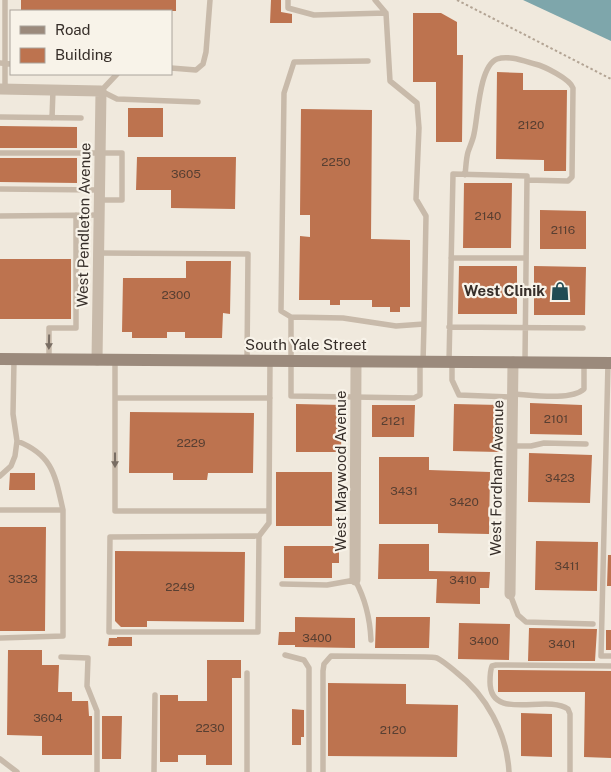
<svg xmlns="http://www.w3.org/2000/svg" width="611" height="772" font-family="'Public Sans',sans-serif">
<rect width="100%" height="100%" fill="#f0e9dd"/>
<path fill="#7ea6ab" d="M523 0H611V41Z"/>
<path fill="#bd734f" d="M21 0H176V11H21Z
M271 0H281V12L292 14V23H270Z
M413 13H441L457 22V55H463L462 142H436V82H413Z
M497 72 523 73V90H567L566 171H544V160L496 159Z
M128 108H163V137H128Z
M301 109 372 110 371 239 410 240V307H400V312H390V307H372V300H340V305H330V300H299L300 236 310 237V215H300Z
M0 126 77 127V148H0Z
M137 157H236L235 209 171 208V190H136Z
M0 158H77V183L0 182Z
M464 183H512L511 248H463Z
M540 210 586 211V249H540Z
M0 259H71V319H0Z
M186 261H231L230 314 223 313 222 338H185V332H167V338H132V332H122L123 278H186Z
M459 266H517V314H458Z
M534 266 586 267 585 315H534Z
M530 403 582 405V435L530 434Z
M296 404 342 405 341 452H296Z
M454 404 500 405 499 452 453 451Z
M372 405H415L414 437H372Z
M130 412 254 413 253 473H208L207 480H173V473H129Z
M529 453 592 455 590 503 528 502Z
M379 457H429V470L490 472 489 534 438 533V524H379Z
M276 472H332V526H276Z
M10 473H35V490H9Z
M0 527H46L45 631H0Z
M536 541 598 542 597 591 535 590Z
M379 544H429V571L490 572 489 588H480V604L436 603 437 579H378Z
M284 546H339V563H332V578H284Z
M115 551 245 552 244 622 147 621V627H121L115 621Z
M608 555H611V586H607Z
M295 617 355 618V648L295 647V645H278L279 632H295Z
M376 617H430L429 648H375Z
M459 623 510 624 509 660 458 659Z
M529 628 597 629 595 661H528Z
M606 630H611V650H606Z
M117 637H132V646H108L109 638H117Z
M8 650H42V665H59L58 692H72V701H88L89 716H92V755H42V736L7 735Z
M207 660H241V678H232V765H206V755H178V762H160V695H178V701H207Z
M498 670 611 671V758L584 757 585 692H498Z
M328 683 406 684V704L458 705 457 757 328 756Z
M292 709 304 710V737H301V745H292Z
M521 713 552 714V757L521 756Z
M102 716H122L121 759H102Z"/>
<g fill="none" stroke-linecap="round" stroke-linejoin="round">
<path stroke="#b3a494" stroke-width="2" stroke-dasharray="2.5 2.5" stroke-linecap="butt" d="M457 0 611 79"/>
<path stroke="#c8baaa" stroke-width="5.5" d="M288 0V8L314 15 386 13
M375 0 386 13 390 81 417 103 419 128 416 199 426 216 424 324
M0 63 11 64
M171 68 196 70 203 64 206 52 210 0
M117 74 101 91 117 99 198 102
M5 89V0
M0 117 81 118
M52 118 53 90
M0 153H122V200H99
M465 175C466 167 466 159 468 152 470 146 473 140 474 134 478 117 479 66 497 59 509 55 524 61 535 64 544 66 570 79 573 88L572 177 568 181 527 180
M0 189 100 190
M0 216 99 215
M99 253 248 254 247 361
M451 258H526
M291 317 281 311 284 93 294 62 368 61
M449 327 583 328
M49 360V328H76V215
M115 360V511H269L270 361
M420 362V395L414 398 291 396V317L343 318 396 326 424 324 423 362
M449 362 453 174 527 176 525 362
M452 362V380L459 395 513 397
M608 363 601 656H611
M513 394C531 395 571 401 584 389V363
M115 398H270
M17 441C53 455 55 475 63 510
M512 446H531L544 443 586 444
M0 476 11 466 15 456 17 441 13 414 14 360
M0 510H63V636L0 638
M259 536 110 537 109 632H258L259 536 269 523V511
M282 584 327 585 355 580C366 600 370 618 371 640
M510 594 518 615 526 622 593 624
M285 655 304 660 309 668V772
M61 657 88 658 87 686 97 711V772
M0 759 17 772
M154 772 155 695
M247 772V673
M323 772V671L324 664 331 656 425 657C429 657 433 657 437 658 443 661 450 667 456 672 486 695 507 733 509 772
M570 772V714L568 709C546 694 490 722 490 682 490 676 490 671 492 666L496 665 611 666"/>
<path stroke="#c8baaa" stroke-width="11" d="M0 89 101 91 97 360
M355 580 356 362
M510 594 513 362"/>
<path stroke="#9b8a7c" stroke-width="12" d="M0 359 611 363"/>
</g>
<defs><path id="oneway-solid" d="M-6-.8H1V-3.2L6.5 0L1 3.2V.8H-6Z" transform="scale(1.25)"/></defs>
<g fill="#786d63">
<use href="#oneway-solid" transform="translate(49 342) rotate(91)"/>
<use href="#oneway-solid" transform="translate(115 460) rotate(90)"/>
</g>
<defs>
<g id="shop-bare" transform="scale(1.5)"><path d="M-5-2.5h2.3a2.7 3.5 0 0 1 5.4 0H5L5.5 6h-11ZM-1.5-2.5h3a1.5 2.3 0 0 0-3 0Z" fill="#224c54" stroke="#f8f3e9" stroke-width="2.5" paint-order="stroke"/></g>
</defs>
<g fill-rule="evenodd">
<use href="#shop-bare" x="560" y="291"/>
</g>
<g text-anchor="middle" stroke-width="4.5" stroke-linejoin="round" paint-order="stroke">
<g font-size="12" fill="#583f32">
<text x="531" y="129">2120</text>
<text x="336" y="166">2250</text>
<text x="186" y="178">3605</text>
<text x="488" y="220">2140</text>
<text x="563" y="234">2116</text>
<text x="176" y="299">2300</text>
<text x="556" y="423">2101</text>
<text x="393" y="425">2121</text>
<text x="191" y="447">2229</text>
<text x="560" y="482">3423</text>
<text x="404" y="495">3431</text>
<text x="464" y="506">3420</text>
<text x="567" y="570">3411</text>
<text x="23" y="583">3323</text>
<text x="463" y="584">3410</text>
<text x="180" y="591">2249</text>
<text x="317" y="642">3400</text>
<text x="484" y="645">3400</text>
<text x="562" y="648">3401</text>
<text x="48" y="722">3604</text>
<text x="210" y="732">2230</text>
<text x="393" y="734">2120</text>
</g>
<g font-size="15" fill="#362e29" stroke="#f8f3e9">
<text transform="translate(84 225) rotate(-89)" y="5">West Pendleton Avenue</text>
<text x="306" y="350">South Yale Street</text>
<text transform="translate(341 471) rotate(-90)" y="5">West Maywood Avenue</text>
<text transform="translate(497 478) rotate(-89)" y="5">West Fordham Avenue</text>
</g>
<g font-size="15" font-weight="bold" fill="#362e29" stroke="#f8f3e9" text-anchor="end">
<text x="545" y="296">West Clinik</text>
</g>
</g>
<rect x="10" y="10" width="162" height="65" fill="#f8f3e9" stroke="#aaa49c"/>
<rect x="20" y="26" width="25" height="8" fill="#9b8a7c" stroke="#aaa49c"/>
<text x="55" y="35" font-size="15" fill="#362e29">Road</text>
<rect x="20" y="48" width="25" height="15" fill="#bd734f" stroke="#aaa49c"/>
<text x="55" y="60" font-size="15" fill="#362e29">Building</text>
</svg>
